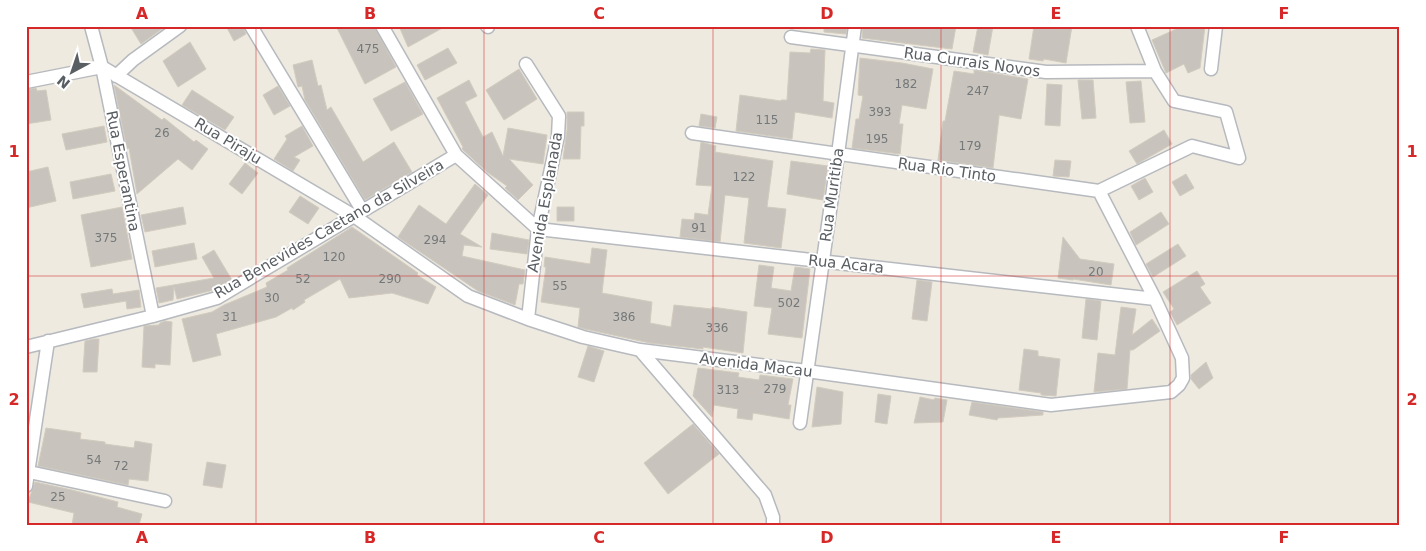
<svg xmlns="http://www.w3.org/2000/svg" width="1426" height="551" font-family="'DejaVu Sans',sans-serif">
<rect width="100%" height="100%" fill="#eeeae0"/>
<path fill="#c8c4bd" stroke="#d2cbbe" d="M130 26H166L141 44Z
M226 26H243L246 34 234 41Z
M336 26H374L396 67 365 84Z
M399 26H446L408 47Z
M824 26H847L846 34 824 32Z
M863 26H883L904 29V26H956L952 49 862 38Z
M978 26H993L988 55 973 52Z
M1034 26H1072L1066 63 1044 59 1043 61 1029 59Z
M1183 26H1205L1200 68 1188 73 1184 64 1166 73 1152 40Z
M190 42 206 69 178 87 163 61Z
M448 48 457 63 425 80 417 65Z
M811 49 825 50 823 101 834 103 832 118 795 112 792 139 736 131 740 95 781 101V100H787L790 52 810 53Z
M860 58 902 63 933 69 926 109 902 105 899 124H903L900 154 852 148 856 119H859L863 96 858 95Z
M312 60 318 86 321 85 327 110 331 107 363 162 394 142 412 172 365 200 305 100 302 86 298 87 293 65Z
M519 69 537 99 504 120 486 90Z
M974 70 1028 79 1021 119 999 115V117L993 168 938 160 943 121H945L954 71 974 74Z
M469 80 477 96 465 102 483 137 492 132 503 156 508 128 547 135 543 164 509 159 533 185 518 200 505 188 507 186 487 172 462 149 463 147 437 98Z
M1078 80H1093L1096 118 1082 119Z
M1141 81 1145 122 1130 123 1126 82Z
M405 82 423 114 391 131 373 99Z
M1047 84 1062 85 1060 126 1045 125Z
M114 85 162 120 164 118 194 142 196 140 208 149 192 170 178 159 137 194 129 148 127 149Z
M278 86 290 106 274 115 263 95Z
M36 88 37 91 46 90 51 120 26 124V90Z
M192 90 234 117 225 130 182 105Z
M567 112H584V126H581L580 159H563L567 130Z
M701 114 717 117 715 128 699 126Z
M104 126 107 142 66 150 62 134Z
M302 126 313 146 294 157 300 160 293 171 274 159 287 139 285 136Z
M1164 130 1172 144 1137 164 1129 151Z
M701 142 716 146 715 152 773 161 767 207 786 209 781 248 744 243 749 198 725 195 720 242 680 237 682 219 694 220 695 213 708 215 712 186 696 185Z
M1055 160 1071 161 1069 177 1053 176Z
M791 161 828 166 823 200 787 194Z
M245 163 258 173 242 194 229 184Z
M48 167 56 201 26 208V172Z
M111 174 115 191 73 199 70 182Z
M1186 174 1194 188 1180 196 1172 182Z
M1145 178 1153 192 1139 200 1131 186Z
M475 184 488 195 460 234 482 247 464 245 462 256 525 270 523 284H519L515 305 478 291 398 237 419 205 446 224Z
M300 196 319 208 308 224 289 212Z
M122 207 132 259 91 267 81 215Z
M183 207 186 224 145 232 141 215Z
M557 207H574V221H557Z
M1161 212 1169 224 1136 245 1130 232Z
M352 227 418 273 417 275 436 287 428 304 392 293 349 298 340 279 304 300 305 302 293 310 292 308 276 317 216 334 221 355 193 362 182 319 212 312 224 305 267 287 266 283 288 270 287 268Z
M492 233 529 240 527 254 490 249Z
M1063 237 1080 259 1114 264 1111 285 1073 279V280L1058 278Z
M194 243 197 259 155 267 152 251Z
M1178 244 1186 256 1153 277 1146 264Z
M592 248 607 250 602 293 652 302 650 323 671 327 674 305 712 309V307L747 312 743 353 703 347V349L650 343 585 329 578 327 580 308 541 302 546 267H544L545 257 590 264Z
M214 250 232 280 214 290 177 299 174 287 173 300 159 303 156 288 214 278 202 257Z
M759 265 774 267 771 288 791 291 795 267 810 269 802 338 768 334 772 308 754 306Z
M1197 271 1205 284 1200 287 1211 303 1177 325 1170 312 1174 309 1163 292Z
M917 280 932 282 927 321 912 319Z
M112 289 113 294 139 290 141 307 127 309 126 301 84 308 81 294Z
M1086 299 1101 301 1097 340 1082 338Z
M1121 307 1136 309 1132 335 1152 319 1160 331 1133 350H1130L1127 389 1094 392 1098 353 1115 355Z
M165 321 172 322 170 365 155 364V368L142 367 144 326 159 325 160 323Z
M94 339H99L97 372H83L85 341Z
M588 346 604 351 594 382 578 377Z
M1024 349 1038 351V356L1060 359 1056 396 1041 395V393L1019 390Z
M1206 362 1213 378 1199 389 1191 379V375Z
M698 368 739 373 738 377 759 380 760 375 793 379 788 405H791L789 419 753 413 752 420 737 418 738 409 714 405 712 417 693 396Z
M817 387 843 392 841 424 812 427Z
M878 394 891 396 887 424 875 422Z
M920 397 934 400 935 398 947 400 943 422 914 423Z
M972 402 1043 412V415L998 418 997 420 969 415Z
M693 424 719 454 668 494 644 463Z
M46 428 81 433 80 439 105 442V444L134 448 135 441 152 444 148 481 129 479 128 485 38 466Z
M207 462 226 465 222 488 203 485Z
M35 482 72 490 118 502 117 507 142 514 139 525H72L74 513 28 502Z"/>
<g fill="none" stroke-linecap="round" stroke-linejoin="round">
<g stroke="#b6b9be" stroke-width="15">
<path id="minor" d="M91 26 102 67 153 316
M251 26 362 210
M382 26 456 155 538 229 1155 299
M487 26 488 27
M791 37 1046 72 1155 71
M526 64 559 116 558 136 538 229 528 319
M1211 69 1216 26
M116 76 133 60 180 26
M26 82 102 67 354 216 468 296 528 319 583 337 640 350 807 371 1051 405 1171 392 1179 385 1183 378 1182 358 1155 299 1099 191
M692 133 1099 191 1192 146 1239 158 1226 112 1174 101 1155 71 1137 26
M26 347 153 316 217 298 456 155
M640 350 765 495 773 517V525
M800 423 838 154 855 26
M29 472 165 501
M26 486 48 341"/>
</g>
<use href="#minor" stroke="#fff" stroke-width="12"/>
</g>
<path fill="none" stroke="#d62828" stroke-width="1" stroke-opacity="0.55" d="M256 26V525M484 26V525M713 26V525M941 26V525M1170 26V525M26 276H1400"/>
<g text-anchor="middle" stroke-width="4" stroke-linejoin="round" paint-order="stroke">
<g font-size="12" fill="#75787a">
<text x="368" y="53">475</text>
<text x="906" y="88">182</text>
<text x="978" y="95">247</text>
<text x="880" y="116">393</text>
<text x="767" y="124">115</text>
<text x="162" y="137">26</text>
<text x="877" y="143">195</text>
<text x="970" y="150">179</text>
<text x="744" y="181">122</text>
<text x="699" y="232">91</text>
<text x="106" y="242">375</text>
<text x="435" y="244">294</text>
<text x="334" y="261">120</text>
<text x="1096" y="276">20</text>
<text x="303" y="283">52</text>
<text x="390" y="283">290</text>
<text x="560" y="290">55</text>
<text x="272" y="302">30</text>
<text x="789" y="307">502</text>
<text x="230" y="321">31</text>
<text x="624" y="321">386</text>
<text x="717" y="332">336</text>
<text x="775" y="393">279</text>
<text x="728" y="394">313</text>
<text x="94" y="464">54</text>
<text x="121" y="470">72</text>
<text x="58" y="501">25</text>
</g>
<g font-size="15" fill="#595e63" stroke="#fff">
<text transform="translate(972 62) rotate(8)" y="5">Rua Currais Novos</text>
<text transform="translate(228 141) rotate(31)" y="5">Rua Piraju</text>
<text transform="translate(947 170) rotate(8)" y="5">Rua Rio Tinto</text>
<text transform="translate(123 171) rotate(79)" y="5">Rua Esperantina</text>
<text transform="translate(832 195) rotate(-82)" y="5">Rua Muritiba</text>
<text transform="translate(545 202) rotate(-80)" y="5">Avenida Esplanada</text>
<text transform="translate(329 229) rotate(-30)" y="5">Rua Benevides Caetano da Silveira</text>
<text transform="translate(846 264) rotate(6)" y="5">Rua Acara</text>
<text transform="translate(756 365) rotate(7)" y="5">Avenida Macau</text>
</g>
</g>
<rect width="1426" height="551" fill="none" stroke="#ffffff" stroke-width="55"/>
<g transform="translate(72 72) rotate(220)" stroke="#ffffff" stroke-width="4" paint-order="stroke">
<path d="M0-4L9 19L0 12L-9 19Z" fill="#595e63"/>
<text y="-8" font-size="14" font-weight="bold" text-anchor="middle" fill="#595e63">N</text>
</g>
<rect x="28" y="28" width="1370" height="496" fill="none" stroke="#d62828" stroke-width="2"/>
<g font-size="16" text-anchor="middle" font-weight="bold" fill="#d62828">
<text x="142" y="19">A</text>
<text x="370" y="19">B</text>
<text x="599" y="19">C</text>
<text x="827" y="19">D</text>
<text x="1056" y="19">E</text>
<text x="1284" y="19">F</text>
<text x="14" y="157">1</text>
<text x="1412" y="157">1</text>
<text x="14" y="405">2</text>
<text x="1412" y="405">2</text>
<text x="142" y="543">A</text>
<text x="370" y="543">B</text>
<text x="599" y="543">C</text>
<text x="827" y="543">D</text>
<text x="1056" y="543">E</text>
<text x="1284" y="543">F</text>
</g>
</svg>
